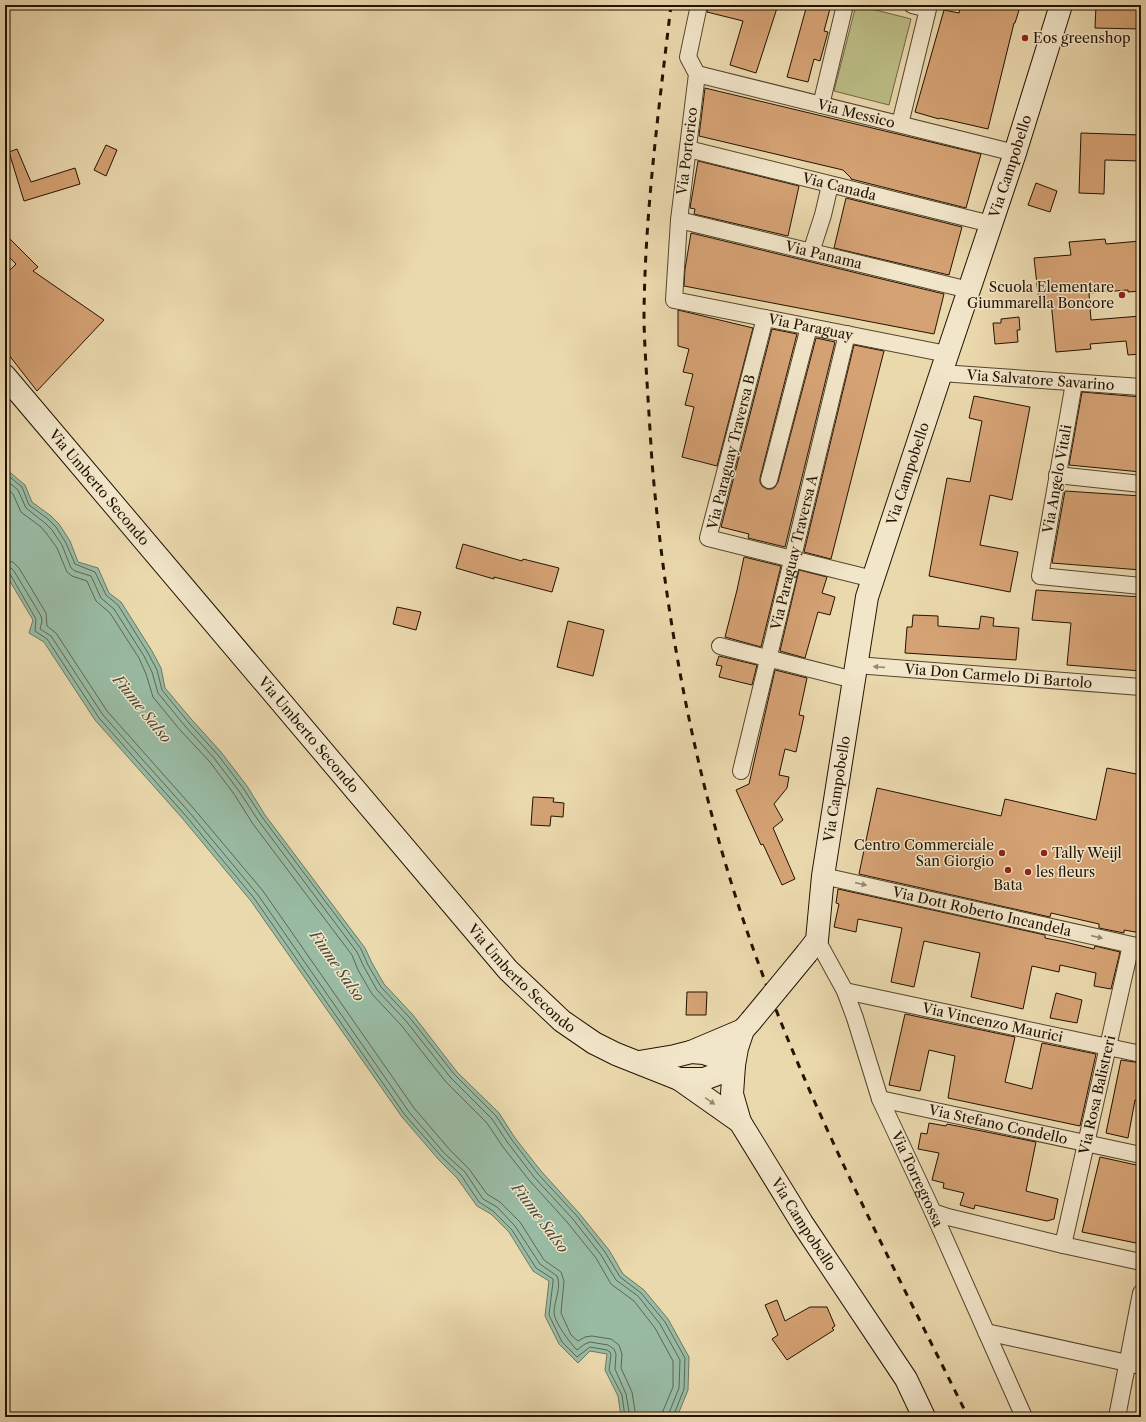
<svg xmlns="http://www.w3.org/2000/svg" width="1146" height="1422" font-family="'Libre Caslon Text',serif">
<rect width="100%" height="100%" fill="#ebd9ae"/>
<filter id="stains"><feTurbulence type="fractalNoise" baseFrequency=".005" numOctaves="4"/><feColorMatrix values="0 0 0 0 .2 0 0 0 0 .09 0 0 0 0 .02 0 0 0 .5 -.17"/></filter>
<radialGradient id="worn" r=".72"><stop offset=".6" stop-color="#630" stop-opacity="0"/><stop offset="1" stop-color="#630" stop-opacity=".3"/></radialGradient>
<path fill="#bcbe87" stroke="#706844" d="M856 5 911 19 889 105 834 91Z"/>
<path fill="#99bba4" stroke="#6a7762" d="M5 466 6 469 25 485 32 502 51 516 59 524 70 541 78 562 98 568 109 593 121 602 152 651 161 668 165 688 192 720 221 752 247 786 265 815 365 948 372 963 384 984 413 1015 457 1072 499 1113 515 1138 541 1171 579 1213 609 1250 623 1274 644 1290 668 1319 689 1357 688 1390 677 1417H621L618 1396 605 1370 607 1354 590 1351 578 1363 559 1344 545 1316 549 1281 533 1271 509 1232 491 1214 477 1206 457 1178 439 1160 402 1117 251 901 183 819 95 720 44 642 29 633 33 620 5 573Z"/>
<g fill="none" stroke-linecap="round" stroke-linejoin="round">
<path stroke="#5e6652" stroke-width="1" d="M5 473 22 487 29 505 48 519 56 527 66 543 75 564 95 572 106 595 118 605 148 653 157 670 162 690 189 723 218 755 243 788 262 817 361 949 368 965 381 987 410 1018 454 1074 496 1116 512 1140 538 1174 576 1215 605 1252 620 1277 641 1293 665 1322 685 1358 684 1389 673 1417
M5 479 18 490 26 508 45 523 52 530 62 545 71 568 75 571 91 576 101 598 114 609 144 656 152 672 158 693 185 726 214 758 239 791 258 820 357 952 364 967 377 990 406 1021 451 1078 492 1119 508 1143 534 1177 572 1218 601 1255 616 1280 638 1296 660 1324 680 1360 679 1388 669 1413 668 1417
M5 487 13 494 21 512 41 527 47 534 57 548 67 572 72 576 87 581 96 601 110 613 139 658 146 674 153 697 180 730 210 762 234 794 253 824 352 955 358 970 372 994 401 1025 446 1082 487 1123 503 1147 529 1180 567 1222 596 1258 611 1284 634 1301 655 1328 673 1361V1387L663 1411 662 1417
M5 561 13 562 19 568 46 613 47 626 56 633 107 711 194 809 263 891 414 1108 450 1150 469 1169 487 1194 500 1202 520 1222 544 1260 561 1272 564 1281 561 1313 571 1335 578 1341 585 1337 592 1336 611 1339 619 1345 622 1354 621 1368 632 1392 636 1417
M5 567 11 568 14 571 41 616 42 621 40 629 51 636 103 715 190 813 258 895 409 1112 445 1154 465 1172 483 1199 497 1207 515 1226 540 1264 557 1276C562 1287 554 1301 554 1313 555 1323 570 1343 577 1350L585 1344 590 1342 608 1345 614 1349 616 1354 615 1369 626 1394 630 1417
M5 572 10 574 36 619 35 631 47 639 99 718 186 816 254 898 405 1115 442 1157 461 1175 479 1202 493 1211 512 1230 536 1268 553 1279V1282L549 1315 562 1342 577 1357 590 1347 607 1350 610 1352 611 1355 609 1370 622 1395 625 1417"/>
</g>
<path fill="#d5a274" stroke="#231200" d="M708 5H766L777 8 756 73 730 65 743 21 707 12Z
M807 5H831L824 31 828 32 820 61 814 59 808 82 787 77Z
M961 5H1002L1019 10 1015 23H1014L988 129 940 118 939 119 915 112 944 10 959 13Z
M1096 5H1141V29L1095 28Z
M705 88 981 154 966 208 851 179V178L843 170 699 136Z
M1081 133 1141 135V161L1105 160 1104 194 1079 193Z
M106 145 117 150 106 176 94 170Z
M17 149 31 182 75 168 80 184 24 201 9 152Z
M698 161 799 186 788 236 694 214 695 209 690 208Z
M1036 183 1057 191 1050 212 1028 205Z
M846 198 962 227 949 275 834 248Z
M691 233 944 294 934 334 684 286 685 269Z
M5 234 38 267 33 271 104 320 37 391 5 350V275L16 264 5 253Z
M1105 239 1106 244 1141 241V291L1128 292V290L1089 293 1091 320 1141 316V354L1128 355 1126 341 1090 344 1091 349 1056 352 1051 301 1039 302 1034 258 1071 255 1069 242Z
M678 310 753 328 717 466 682 457 694 407 685 405 693 374 683 372 689 349 678 346Z
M1019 317 1020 330H1017L1018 342 995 344 993 323H1001V319Z
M772 329 797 334 760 478V482L762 486 767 489H772L775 487 778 482 816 338 835 342 785 547 748 538 749 534 721 527Z
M854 345 884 351 831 559 804 552Z
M1082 392 1141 397V472L1069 465Z
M974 396 1030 407 1012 500 990 495 980 545 1018 552 1010 592 929 576 947 478 970 482 982 421 969 418Z
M1065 491 1141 496V570L1052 563Z
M463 544 522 561 523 559 559 568 552 592 494 577V579L456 568Z
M744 557 781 566 761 647 725 637 737 590Z
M799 570 827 577 822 593 835 597 830 615 818 612 805 658 780 651Z
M1036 590 1141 597V671L1067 665 1071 623 1032 620Z
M397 607 421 612 416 630 393 624Z
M913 615 938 616V626L979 629 981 616 994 618 993 626 1019 628 1016 660 905 653 907 627H912Z
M568 621 604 630 593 676 557 667Z
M719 656 757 665 752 685 719 677 722 666 716 665Z
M775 670 807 678 799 715 804 716 796 752 785 749 779 775 789 777 787 788 774 804 783 820 773 828 795 879 782 885 763 844 761 845 736 790 749 784Z
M1107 768 1141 775V933L1124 930V933L1099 928V924L1051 913 1050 917 859 874 877 788 1001 816 1005 799 1096 820Z
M533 797 554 798 553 802 564 803 563 817 551 816 550 826 531 825Z
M838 889 1045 935V938L1065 942 1094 949 1095 946 1120 952 1111 989 1094 986 1096 973 1060 965 1059 972 1032 966 1023 1009 971 997 980 953 924 941 914 987 891 982 902 928 858 919 856 932 834 927 839 904 836 903Z
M687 992H707L706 1015H686Z
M1056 993 1082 1000 1077 1023 1050 1018Z
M905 1014 1015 1037 1005 1082 1032 1089 1042 1043 1096 1054 1080 1126 948 1098 955 1056 929 1050 920 1091 889 1085Z
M1121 1060 1141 1063V1101L1135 1100 1128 1138 1106 1133Z
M929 1123 946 1126 947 1124 1036 1142 1026 1191 1058 1199 1054 1219 1047 1221 975 1205 974 1209 960 1205 964 1193 943 1188 944 1183 932 1180 939 1153 918 1149 921 1133 927 1134Z
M1100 1157 1141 1166V1244L1082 1232Z
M777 1300 785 1321 810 1307H827L835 1326 832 1328 834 1330 787 1360 772 1339 778 1335 765 1305Z"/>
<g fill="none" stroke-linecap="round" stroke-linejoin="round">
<g stroke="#55442c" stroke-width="18">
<g id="street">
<path id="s1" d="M699 5 688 57 697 74 679 220 674 300 947 354"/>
<path id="s2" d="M697 74 1015 153"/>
<path d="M821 105 845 5"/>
<path d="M900 124 928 9 912 5"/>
<path id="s3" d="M688 149 991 224"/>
<path id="s4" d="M679 220 969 290"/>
<path d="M811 252 823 215 830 185"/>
<path d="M765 318 708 538 873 579"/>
<path id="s5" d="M941 373 1141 387"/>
<path d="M1074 383 1040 576 1141 586"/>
<path d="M1057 475 1141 484"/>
<path d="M769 480 809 327"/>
<path d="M720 646 854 680"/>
<path id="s6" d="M856 665 1141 687"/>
<path id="s7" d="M741 771 847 334"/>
<path id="s8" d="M823 876 1141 947"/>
<path id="s9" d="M817 940 845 991 855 1018 880 1099 933 1212 1024 1417"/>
<path id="s10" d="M845 991 1141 1054"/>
<path id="s11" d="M880 1099 1141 1155"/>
<path d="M933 1212 948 1217 1063 1245 1141 1262"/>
<path id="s12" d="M1063 1245 1131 945"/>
<path d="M986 1332 1141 1366"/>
<path d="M1117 1417 1141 1293"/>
</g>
</g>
<g stroke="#231200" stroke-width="24">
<g id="secondary">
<path id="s13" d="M5 376 508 970 562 1021 594 1043 616 1054 679 1079 740 1122"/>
<path id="s14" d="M807 953 817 940 823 876 867 597 941 373 1015 153 1061 5"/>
<path id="s15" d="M751 1021 743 1030 737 1048 734 1065 732 1094 740 1122 802 1223 906 1379 924 1417"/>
<path d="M691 1052 743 1030"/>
<path d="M639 1062 675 1056 691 1052 704 1053 719 1058 734 1065"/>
<path d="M679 1079H704L720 1073 734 1065"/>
</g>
</g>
<use href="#street" stroke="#f2e6ca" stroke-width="16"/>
<use href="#secondary" stroke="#f2e6ca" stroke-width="22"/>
<path stroke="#231200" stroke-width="3" stroke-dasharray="7 7" stroke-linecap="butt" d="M671 5C659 108 645 211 644 314 644 332 645 349 646 366 648 398 650 430 652 462 667 639 702 815 765 981 821 1131 897 1273 968 1417"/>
<g stroke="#231200" stroke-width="24" stroke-linecap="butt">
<path id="secondary-bridge" d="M751 1021 807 953"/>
</g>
<use href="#secondary-bridge" stroke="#f2e6ca" stroke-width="22"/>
</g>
<defs><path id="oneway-solid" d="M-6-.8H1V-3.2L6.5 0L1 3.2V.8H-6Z"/></defs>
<g fill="#95876f">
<use href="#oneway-solid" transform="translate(879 667) rotate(-176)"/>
<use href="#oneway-solid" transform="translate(861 884) rotate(13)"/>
<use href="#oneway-solid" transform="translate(1097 937) rotate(13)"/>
<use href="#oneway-solid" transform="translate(710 1101) rotate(35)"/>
</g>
<g fill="#8f2418" stroke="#f2e6ca" stroke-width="1.5">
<circle cx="1025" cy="38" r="4"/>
<circle cx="1122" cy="295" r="4"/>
<circle cx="1002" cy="853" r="4"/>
<circle cx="1044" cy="853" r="4"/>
<circle cx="1008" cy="870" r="4"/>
<circle cx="1028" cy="872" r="4"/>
</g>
<g text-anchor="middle" stroke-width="3" stroke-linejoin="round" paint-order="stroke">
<g font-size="14" fill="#231200" stroke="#f2e6ca" text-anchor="start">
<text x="1033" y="43">Eos greenshop</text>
<text x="1114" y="292" text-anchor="end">Scuola Elementare<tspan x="1114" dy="16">Giummarella Boncore</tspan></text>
<text x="994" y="850" text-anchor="end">Centro Commerciale<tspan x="994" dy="16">San Giorgio</tspan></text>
<text x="1052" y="858">Tally Weijl</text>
<text x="1036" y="877">les fleurs</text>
<text x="1008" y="890" text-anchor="middle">Bata</text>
</g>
<g font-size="14" fill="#231200" stroke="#f2e6ca">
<text dy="5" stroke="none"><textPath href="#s2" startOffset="164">Via Messico</textPath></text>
<text transform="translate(687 151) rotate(-83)" y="5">Via Portorico</text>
<text dy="5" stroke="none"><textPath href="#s14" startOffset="817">Via Campobello</textPath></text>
<text dy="5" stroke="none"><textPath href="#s3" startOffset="156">Via Canada</textPath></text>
<text dy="5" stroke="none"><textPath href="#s4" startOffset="149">Via Panama</textPath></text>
<text dy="5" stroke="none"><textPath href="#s1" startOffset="439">Via Paraguay</textPath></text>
<text dy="5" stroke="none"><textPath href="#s5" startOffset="100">Via Salvatore Savarino</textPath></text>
<text transform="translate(731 452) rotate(-76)" y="5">Via Paraguay Traversa B</text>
<text dy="5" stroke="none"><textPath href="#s14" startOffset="493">Via Campobello</textPath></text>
<text transform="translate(1057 479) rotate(-80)" y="5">Via Angelo Vitali</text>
<text dy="5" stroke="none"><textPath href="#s13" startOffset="146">Via Umberto Secondo</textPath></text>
<text dy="5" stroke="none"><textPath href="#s7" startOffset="225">Via Paraguay Traversa A</textPath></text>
<text dy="5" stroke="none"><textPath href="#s6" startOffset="143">Via Don Carmelo Di Bartolo</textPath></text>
<text dy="5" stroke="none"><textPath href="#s13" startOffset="470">Via Umberto Secondo</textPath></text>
<text dy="5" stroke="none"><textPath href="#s14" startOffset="169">Via Campobello</textPath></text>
<text dy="5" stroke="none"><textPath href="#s8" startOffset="163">Via Dott Roberto Incandela</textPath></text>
<text dy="5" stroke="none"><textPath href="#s13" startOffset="794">Via Umberto Secondo</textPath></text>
<text dy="5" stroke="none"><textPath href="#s10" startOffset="151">Via Vincenzo Maurici</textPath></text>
<text dy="5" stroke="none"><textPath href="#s12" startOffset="154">Via Rosa Balistreri</textPath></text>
<text dy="5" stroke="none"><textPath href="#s11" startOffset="121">Via Stefano Condello</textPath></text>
<text dy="5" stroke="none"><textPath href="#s9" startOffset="260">Via Torregrossa</textPath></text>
<text dy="5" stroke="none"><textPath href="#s15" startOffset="227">Via Campobello</textPath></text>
</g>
<g font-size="15" font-style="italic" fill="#4c4d39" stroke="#f2e6ca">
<text transform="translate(142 709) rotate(51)" y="5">Fiume Salso</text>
<text transform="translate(337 966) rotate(55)" y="5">Fiume Salso</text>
<text transform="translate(540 1218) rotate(53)" y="5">Fiume Salso</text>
</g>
</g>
<rect width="1146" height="1422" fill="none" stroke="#ebd9ae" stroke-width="20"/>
<rect x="6" y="6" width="1134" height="1410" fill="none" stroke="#231200" stroke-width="2"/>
<rect x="10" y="10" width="1126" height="1402" fill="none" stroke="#231200"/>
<rect width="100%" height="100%" filter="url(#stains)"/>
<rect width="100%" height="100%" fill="url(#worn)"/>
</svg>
